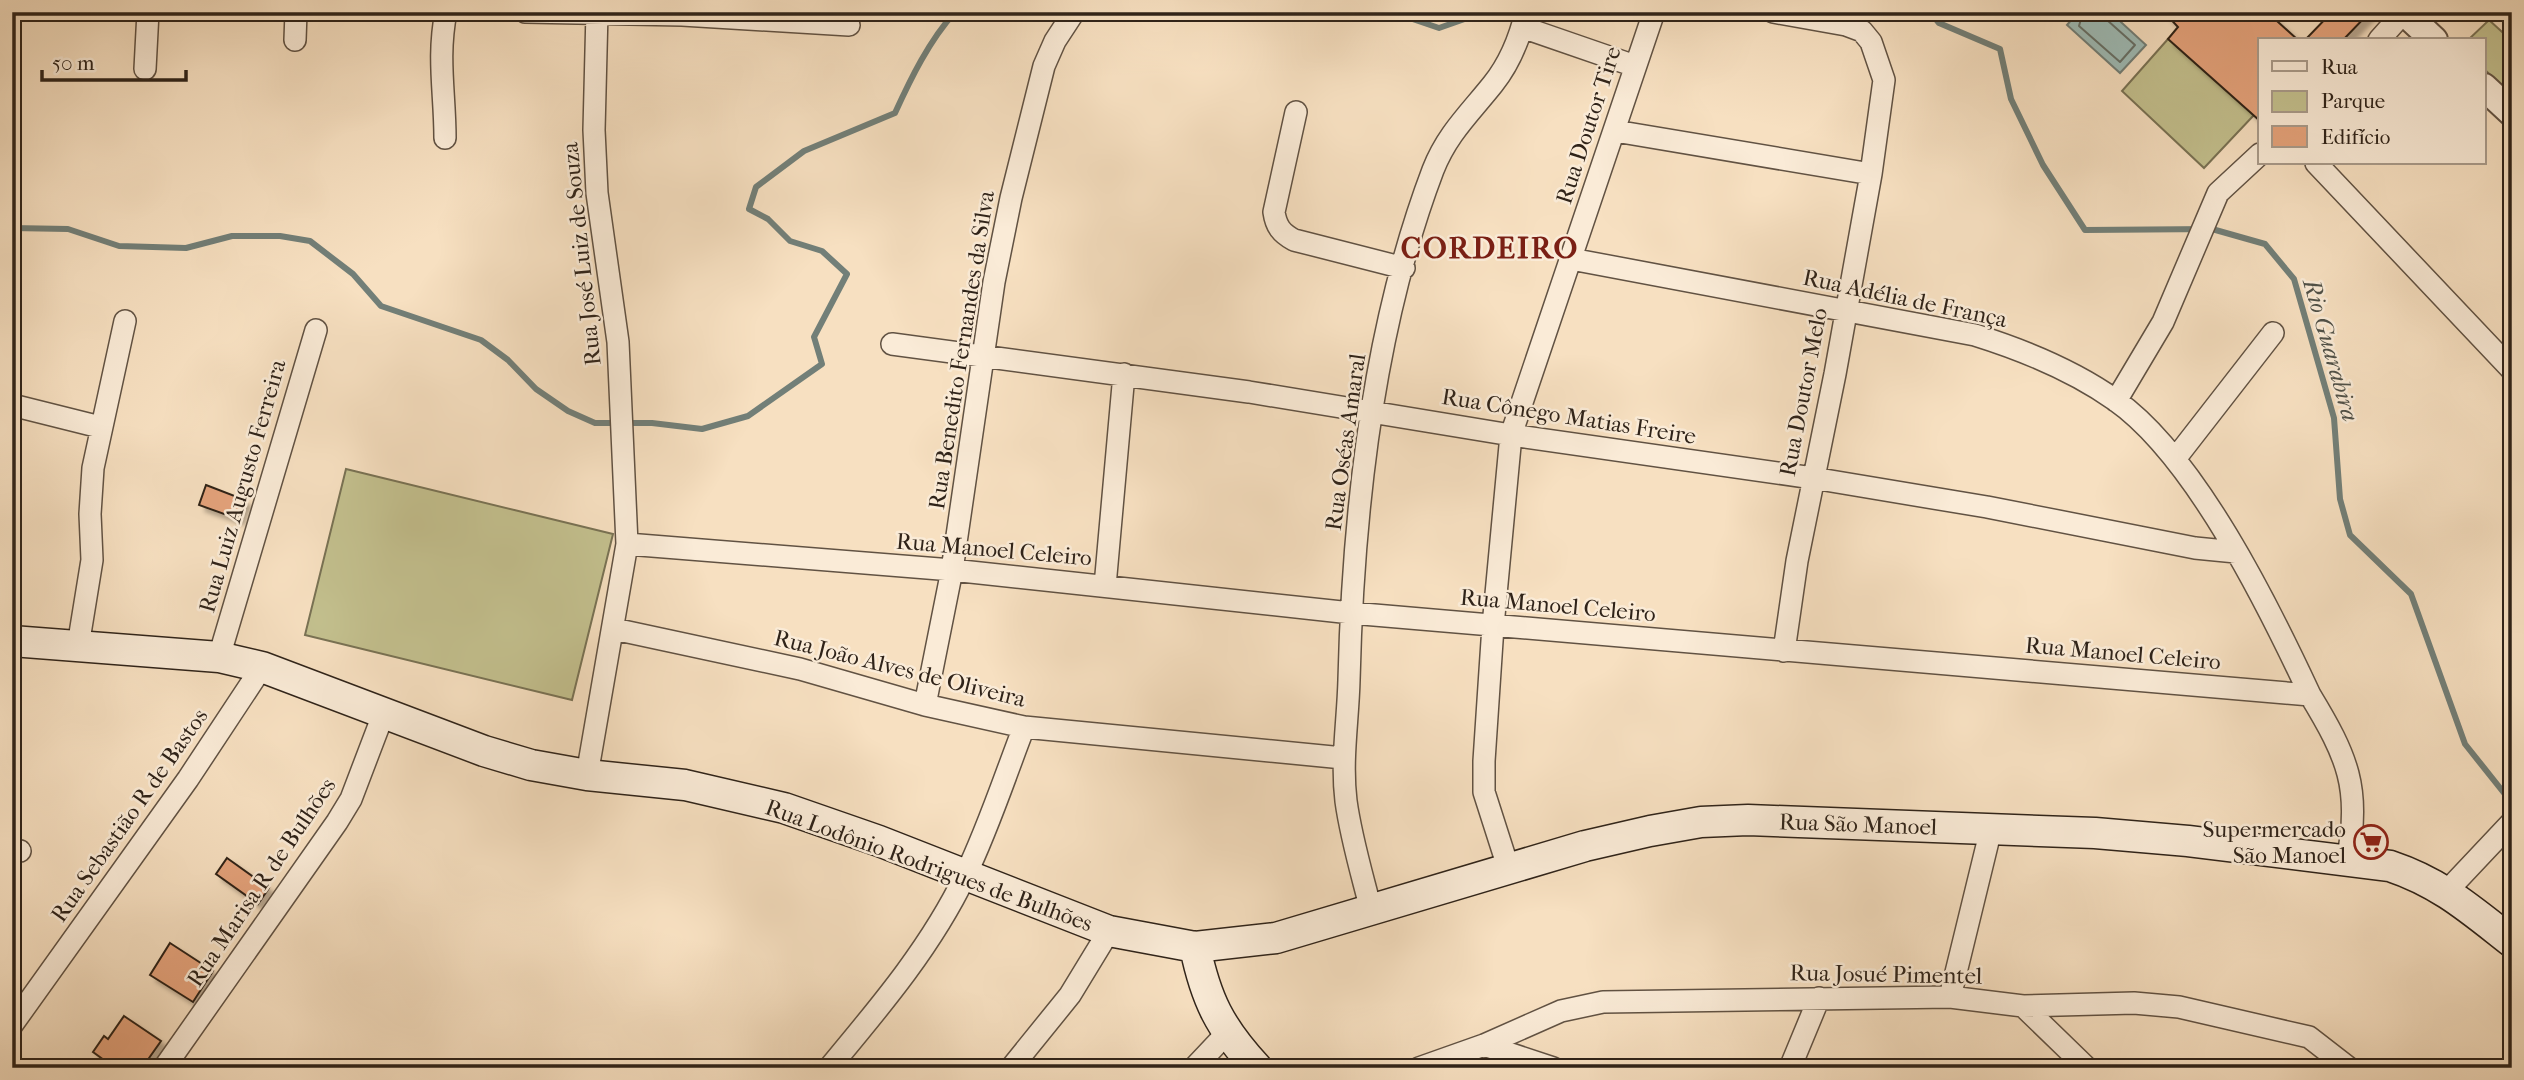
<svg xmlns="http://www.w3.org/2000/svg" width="2524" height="1080" font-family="'IM FELL French Canon',serif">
<defs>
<filter id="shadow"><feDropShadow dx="6" dy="6" stdDeviation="2" flood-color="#0004"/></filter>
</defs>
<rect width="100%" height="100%" fill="#f7e0c1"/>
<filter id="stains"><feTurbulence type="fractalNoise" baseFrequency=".00286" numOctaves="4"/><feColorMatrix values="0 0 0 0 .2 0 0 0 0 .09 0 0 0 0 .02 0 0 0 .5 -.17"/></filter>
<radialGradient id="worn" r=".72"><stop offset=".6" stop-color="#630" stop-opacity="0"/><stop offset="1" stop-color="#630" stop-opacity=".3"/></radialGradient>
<path fill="#c3c08e" stroke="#797254" stroke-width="2" d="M2489 20 2512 41V95L2484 69V40H2468Z
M2168 39 2254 115 2204 168 2122 91Z
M346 469 613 534 572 700 305 635Z"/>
<path fill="#9ebcb7" stroke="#727f78" stroke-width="2" d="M2078 12H2110L2146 45 2120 73 2067 25Z"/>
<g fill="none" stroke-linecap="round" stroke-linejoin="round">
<path stroke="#667068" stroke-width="2" d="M2083 12 2079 26 2120 62 2135 45 2107 20 2106 12"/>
<path stroke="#727f78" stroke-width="6" d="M1392 12 1439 28 1476 15 1477 12
M1930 12 1939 23 2000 49 2011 99 2043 165 2085 230 2212 229 2265 244 2294 279 2334 418 2340 499 2350 535 2411 594 2465 744 2512 803
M12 228 68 229 119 246 186 248 232 236H280L310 241 353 274 381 306 481 340 508 360 536 389 568 411 595 423H652L702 429 748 416 822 364 814 337 847 274 822 251 790 241 768 219 749 209 756 187 804 151 895 113C911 78 929 41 955 12"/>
</g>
<path fill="#e5a37b" stroke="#2f2319" stroke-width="2" filter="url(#shadow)" d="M2164 12H2267L2298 40H2260V121L2168 39 2178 27Z
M2332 12H2370L2343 40H2305Z
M206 485 245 500 238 519 199 505Z
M227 858 269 888 258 904 216 874Z
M170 943 213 971 193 1002 150 975Z
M124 1016 161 1041 142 1068H115L93 1052 104 1036 108 1039Z"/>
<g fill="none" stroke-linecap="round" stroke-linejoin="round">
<g stroke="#615243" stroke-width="24">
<path id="minor" d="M525 12 682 15 849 25
M1773 12 1846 25 1862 31 1871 42 1884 80 1871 174 1835 374 1797 561 1784 651
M1522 27 1635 66
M295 40 296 12
M2379 40 2404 12
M145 69 148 12
M1296 112 1274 212C1276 226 1281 233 1294 240L1404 268
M1615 131 1871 174
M445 138C445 93 437 58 446 12
M2316 163 2512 370
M1571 259 1975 335C2023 350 2074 371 2115 400 2195 456 2269 607 2310 695
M892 344 1249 392 1511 435 1813 478 1987 507 2195 548 2236 552
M2116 401 2163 322 2218 193 2260 154
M12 405 100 427
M2175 459 2273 333
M627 544 952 570 1351 613 2310 695C2347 756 2362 789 2347 861
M1105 586 1124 374
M614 629 800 669 925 705 1024 727 1343 758
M78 646 92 560 90 514 93 468 125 321
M219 657 316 330
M925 705 952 570 994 282 1011 198 1044 66 1055 41 1074 12
M587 775 627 544 618 342 597 193 594 130 597 12
M12 850 20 851
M1509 870 1484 792V761L1493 626 1511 435 1654 12
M2447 891 2512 822
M1371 910C1362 874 1351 838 1346 801 1341 760 1348 721 1349 680 1353 512 1373 328 1433 170 1447 134 1470 113 1493 84 1509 64 1520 37 1526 12
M1950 997 1991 829
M2023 1006 2087 1068
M12 1025 188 779 262 667
M1484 1045 1553 1068
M164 1068 337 822 351 799 383 715
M829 1068C879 1008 931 947 965 876 988 829 1005 776 1024 727
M1011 1068 1070 995 1109 931
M1194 1068 1227 1033
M1419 1068 1484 1045 1561 1011 1603 1002 1950 997 2023 1006 2134 1003 2179 1007 2309 1037 2349 1068
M1790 1068 1819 998"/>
</g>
<g stroke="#615243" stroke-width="30">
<path id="tertiary" d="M2409 12 2406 14 2434 40
M2484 87 2512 113"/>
</g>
<g stroke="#2f2319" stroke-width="33">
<path id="secondary" d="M12 641 219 657 262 667 484 751 531 765 587 775 685 785 784 808 879 841 1109 931 1195 947 1276 938 1585 846 1650 831 1701 822 1748 820 2095 833 2188 841 2390 866C2441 883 2471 910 2512 942
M1195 947C1206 1000 1220 1028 1257 1068"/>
</g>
<use href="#minor" stroke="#faebd7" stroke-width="21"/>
<use href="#tertiary" stroke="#faebd7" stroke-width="26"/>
<use href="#secondary" stroke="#faebd7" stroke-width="30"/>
</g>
<defs>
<g id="supermarket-ring" transform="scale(1.75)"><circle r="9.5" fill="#faebd7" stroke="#8f2418" stroke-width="1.5"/><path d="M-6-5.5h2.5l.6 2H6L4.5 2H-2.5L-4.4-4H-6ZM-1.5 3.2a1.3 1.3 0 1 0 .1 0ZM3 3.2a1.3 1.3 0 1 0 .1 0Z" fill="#8f2418"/></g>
</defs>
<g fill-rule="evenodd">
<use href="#supermarket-ring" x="2371" y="842"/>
</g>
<g text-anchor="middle" stroke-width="5" stroke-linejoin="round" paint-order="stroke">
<g font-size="23" fill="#2f2319" stroke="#faebd7">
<text transform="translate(1588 125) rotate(-72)" y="8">Rua Doutor Tire</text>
<text transform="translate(581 254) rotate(-96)" y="8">Rua José Luiz de Souza</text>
<text transform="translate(1905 298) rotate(12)" y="8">Rua Adélia de França</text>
<text transform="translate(961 350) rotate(-81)" y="8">Rua Benedito Fernandes da Silva</text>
<text transform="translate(1803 392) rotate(-79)" y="8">Rua Doutor Melo</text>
<text transform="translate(1569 416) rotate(9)" y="8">Rua Cônego Matias Freire</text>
<text transform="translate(1345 442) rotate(-82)" y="8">Rua Oséas Amaral</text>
<text transform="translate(242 486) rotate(-74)" y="8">Rua Luiz Augusto Ferreira</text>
<text transform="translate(994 549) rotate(5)" y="8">Rua Manoel Celeiro</text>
<text transform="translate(1558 605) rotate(5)" y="8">Rua Manoel Celeiro</text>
<text transform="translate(2123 653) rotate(5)" y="8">Rua Manoel Celeiro</text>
<text transform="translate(900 668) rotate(14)" y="8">Rua João Alves de Oliveira</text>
<text transform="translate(129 815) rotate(-55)" y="8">Rua Sebastião R de Bastos</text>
<text transform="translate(1858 824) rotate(2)" y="8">Rua São Manoel</text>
<text transform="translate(929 865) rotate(20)" y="8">Rua Lodônio Rodrigues de Bulhões</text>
<text transform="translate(261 882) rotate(-56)" y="8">Rua Marisa R de Bulhões</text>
<text transform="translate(1886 974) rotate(1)" y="8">Rua Josué Pimentel</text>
</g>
<g font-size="23" fill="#2f2319" stroke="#faebd7" text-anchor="end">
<text x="2346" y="837">Supermercado<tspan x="2346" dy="26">São Manoel</tspan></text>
</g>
<g font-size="24" font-style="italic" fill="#505148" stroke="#faebd7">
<text transform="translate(2331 350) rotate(74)" y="8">Rio Guarabira</text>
</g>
<g font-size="30" font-weight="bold" letter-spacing="2" fill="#7a1f14" stroke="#faebd7">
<text x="1490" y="258">CORDEIRO</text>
</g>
</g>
<rect width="2524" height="1080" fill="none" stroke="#f7e0c1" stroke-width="42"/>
<rect x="14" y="14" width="2496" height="1052" fill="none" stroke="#2f2319" stroke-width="3.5"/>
<rect x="21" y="21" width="2482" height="1038" fill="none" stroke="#2f2319" stroke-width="2"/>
<rect x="2258" y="38" width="228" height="126" fill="#faebd7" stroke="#a99b8b" stroke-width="2"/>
<rect x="2272" y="61" width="35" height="10" fill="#faebd7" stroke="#a99b8b" stroke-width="2"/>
<text x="2321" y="74" font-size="21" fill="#2f2319">Rua</text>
<rect x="2272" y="91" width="35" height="21" fill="#c3c08e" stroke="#a99b8b" stroke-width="2"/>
<text x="2321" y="108" font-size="21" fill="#2f2319">Parque</text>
<rect x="2272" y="126" width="35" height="21" fill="#e5a37b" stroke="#a99b8b" stroke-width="2"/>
<text x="2321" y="144" font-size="21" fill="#2f2319">Edifício</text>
<path d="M42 70v10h144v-10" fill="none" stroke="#2f2319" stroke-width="3.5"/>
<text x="52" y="70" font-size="21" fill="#2f2319" stroke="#faebd7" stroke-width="5" paint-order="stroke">50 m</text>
<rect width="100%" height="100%" filter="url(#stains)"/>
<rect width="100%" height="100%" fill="url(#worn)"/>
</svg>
